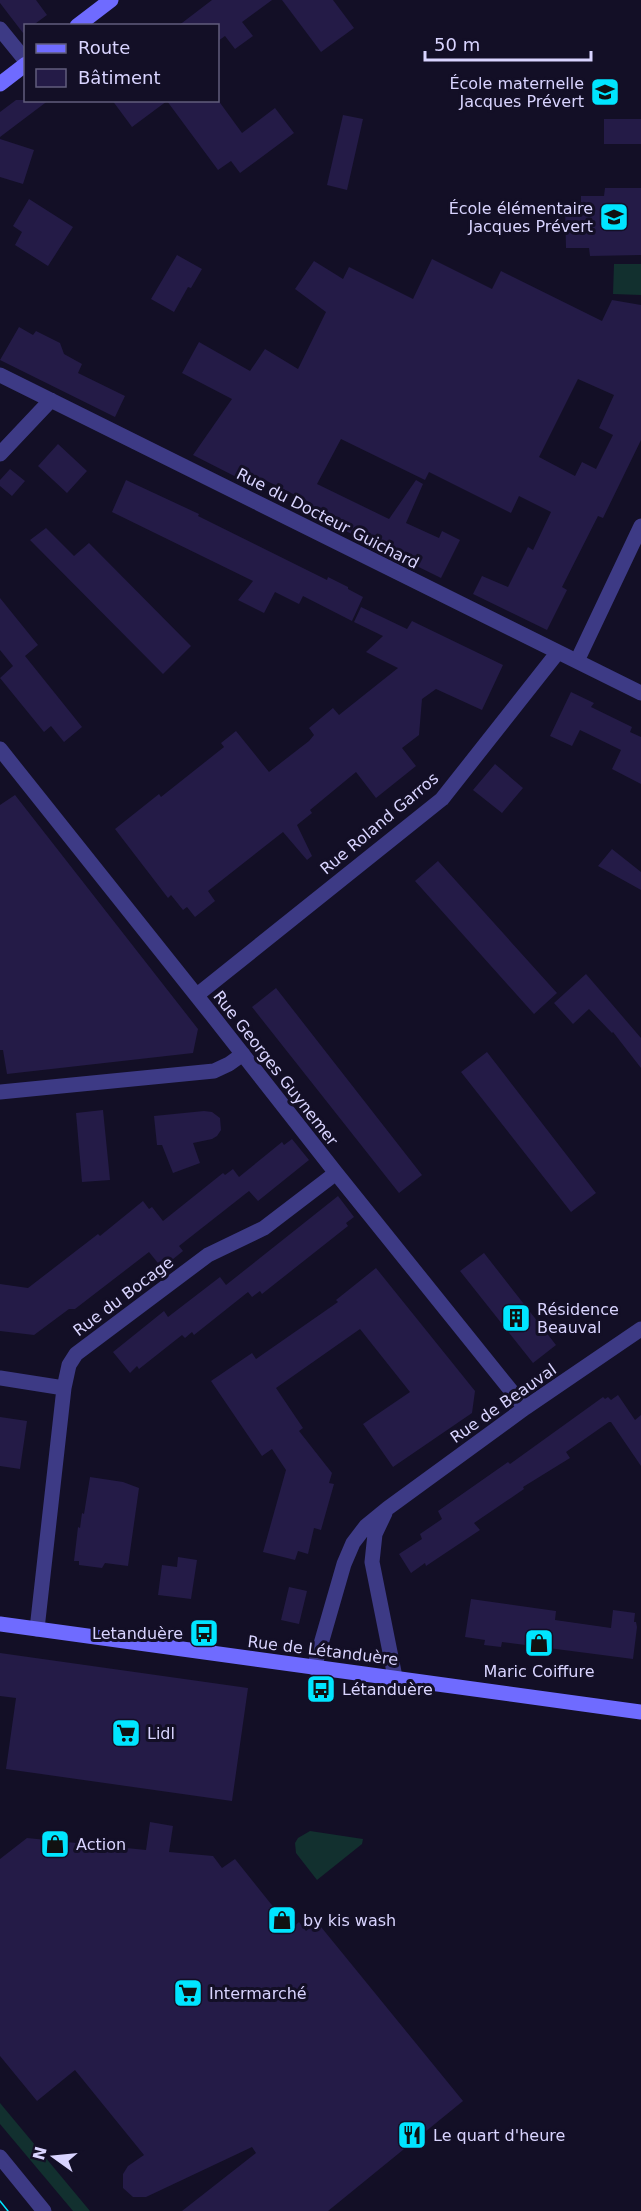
<svg xmlns="http://www.w3.org/2000/svg" width="641" height="2211" font-family="'DejaVu Sans',sans-serif">
<rect width="100%" height="100%" fill="#130f26"/>
<path fill="#12302f" d="M614 264H641V295L613 294Z
M310 1831 363 1839 362 1844 317 1880 296 1853 295 1843 298 1838Z
M0 2103 90 2211H73L0 2124Z"/>
<path fill="#241b47" fill-rule="evenodd" d="M0 0H36L47 15 32 26H26V30L23 33 0 3Z
M212 0H272L242 22 253 36 235 49 225 36 218 41V26H178Z
M282 0H333L354 28 321 52Z
M16 100H49L0 137V112Z
M112 100H218L242 133 275 108 294 133 240 173 231 161 218 170 167 101 132 127Z
M343 115 363 119 347 190 327 185Z
M604 119H641V144H604Z
M0 139 34 150 23 184 0 177Z
M605 188H641V255L590 256 589 248H566L565 205 581 204V196H604Z
M29 199 73 227 48 266 15 245 22 232 13 226Z
M177 255 202 269 191 288 188 287 174 312 151 299Z
M432 259 492 289 501 271 602 321 612 300 641 305V440L603 518 598 516 562 587 567 590 547 630 473 594 482 576 508 587 528 547 533 550 551 512 519 496 511 513 429 472 425 480 341 439 317 484 389 519 416 480 423 484 406 523 439 538 442 531 460 540 441 578 303 510 311 503 265 480 260 489 193 455 232 399 182 373 199 342 250 371 265 349 298 369 326 312 295 289 314 261 343 279 349 267 413 299ZM578 379 614 395 599 428 613 435 596 469 582 462 575 476 539 457Z
M19 327 33 335 36 331 60 343 64 354 82 364 78 373 125 396 115 417 0 360Z
M58 444 87 471 67 493 38 466Z
M10 469 25 481 12 496 0 486V480Z
M126 480 199 514 198 516 327 580 328 577 348 587V589L363 597 352 621 303 596 299 604 275 592 264 613 238 600 253 581 112 512Z
M46 528 74 556 89 543 191 646 163 674 30 540Z
M0 598 38 645 25 656 82 727 64 742 51 726 44 732 0 678 13 666 0 650Z
M361 607 407 629 412 621 503 665 482 710 436 689 422 699 419 735 402 748 416 766 376 798 356 772 310 810 312 813 297 825 312 856 307 860 283 832 208 891 215 901 195 917 187 907 183 910 171 895 168 898 115 829 159 794 161 797 224 747 221 743 236 731 269 772 309 741 314 735 309 728 333 708 339 715 398 668 366 652 383 636 354 622Z
M571 692 594 703 591 707 632 727 630 732 641 737V784L612 769 621 750 580 730 572 746 550 736Z
M495 764 523 788 502 813 473 790Z
M15 795 198 1029 193 1053 7 1074 3 1050H0V805Z
M612 849 641 872V890L598 866Z
M438 861 557 993 534 1014 415 881Z
M586 974 641 1038V1068L613 1032 612 1033 589 1009 573 1024 554 1003Z
M276 988 422 1175 399 1193 252 1007Z
M487 1052 596 1193 571 1212 461 1072Z
M103 1110 110 1180 82 1182 76 1113Z
M204 1111 212 1112 220 1118 221 1130 217 1136 212 1139 193 1143 200 1163 173 1173 162 1145H157L154 1116Z
M292 1139 309 1160 258 1201 249 1191 179 1246 183 1251 162 1268 149 1252 75 1309H69L34 1335 0 1331V1284L28 1288 98 1234 100 1236 143 1201 149 1209 152 1207 163 1221 223 1173 225 1175 233 1169 239 1177 282 1142 284 1145Z
M338 1196 354 1217 346 1223 348 1226 262 1294 260 1291 252 1297 248 1292 194 1335 192 1332 185 1338 182 1335 139 1369 137 1366 130 1373 113 1352 164 1311 168 1317 220 1277 226 1285Z
M484 1253 556 1345 533 1363 460 1271Z
M376 1268 475 1391 472 1413 393 1467 363 1424 410 1392 360 1329 276 1388 303 1428 299 1431 332 1473 329 1483 334 1484 321 1530 314 1528 308 1554 298 1551 295 1560 263 1552 286 1470 272 1449 262 1456 211 1381 252 1353 256 1359 338 1302 336 1300Z
M618 1395 635 1420 641 1415V1466L611 1422H609L566 1452 570 1458 523 1487 524 1489 474 1523 480 1530 426 1566 425 1563 411 1573 399 1554 422 1539 420 1534 442 1519 438 1511 508 1462 510 1464 603 1397 605 1399 608 1397 611 1400Z
M0 1417 27 1421 20 1469 0 1466Z
M90 1477 123 1482 139 1488 128 1566 105 1563 102 1568 79 1565V1561H74L78 1527 80 1528 82 1513 84 1514Z
M178 1557 197 1560 191 1599 158 1595 162 1565 177 1567Z
M289 1587 307 1591 299 1624 281 1620Z
M471 1599 556 1611 555 1620 611 1628 613 1610 635 1613 634 1622H636L637 1627 633 1659 502 1642 501 1647 484 1645 485 1640 465 1637Z
M0 1653 248 1688 232 1801 6 1769 16 1698 0 1696Z
M150 1822 173 1826 169 1852 213 1856 222 1868 235 1859 291 1929 299 1922 306 1931 317 1922 463 2101 328 2211H182L256 2153 252 2147 146 2197H133L123 2188V2174L128 2166 144 2155 75 2070 37 2101 0 2056V1859L27 1838 146 1850Z"/>
<g fill="none" stroke-linecap="round" stroke-linejoin="round">
<path stroke="#3d3a85" stroke-width="15" d="M0 29 26 61
M0 375 641 693
M0 454 51 400
M577 661 641 526
M0 749 208 1010 336 1173 525 1408
M197 995 442 799 558 652
M0 1092 214 1071 229 1064 243 1054
M0 1378 64 1388
M385 1513 375 1534 372 1562 395 1677
M37 1629 64 1388 69 1365 76 1354 208 1255 264 1228 336 1173
M314 1668 344 1564 353 1543 366 1526 388 1508 525 1408 641 1329
M0 2157 44 2211"/>
<path stroke="#6f6bff" stroke-width="15" d="M77 26 111 0
M0 84 26 64
M0 1624C213 1655 428 1681 641 1712"/>
<path stroke="#00e5ff" stroke-width="1.5" d="M0 2201 8 2211"/>
</g>
<defs>
<g id="school-square" transform="scale(1.5)"><rect x="-9" y="-9" width="18" height="18" rx="4" fill="#00e5ff" stroke="#130f26"/><path d="M0-5L7-2L0 1L-7-2ZM-4 1L0 2.5L4 1V4Q0 6-4 4Z" fill="#111"/></g>
<g id="building-square" transform="scale(1.5)"><rect x="-9" y="-9" width="18" height="18" rx="4" fill="#00e5ff" stroke="#130f26"/><path d="M-4-6H4V6H1V3H-1V6H-4ZM-2.5-4.3h1.7v1.8h-1.7ZM.8-4.3h1.7v1.8H.8ZM-2.5-1h1.7V.8h-1.7ZM.8-1h1.7V.8H.8Z" fill="#111"/></g>
<g id="bus-square" transform="scale(1.5)"><rect x="-9" y="-9" width="18" height="18" rx="4" fill="#00e5ff" stroke="#130f26"/><path d="M-5-6H5V4H4V6H2V4H-2V6H-4V4H-5ZM-3.5-4V0h7V-4ZM-3.5 1.2v1.5H-2V1.2ZM2 1.2v1.5H3.5V1.2Z" fill="#111"/></g>
<g id="shop-square" transform="scale(1.5)"><rect x="-9" y="-9" width="18" height="18" rx="4" fill="#00e5ff" stroke="#130f26"/><path d="M-5-2.5h2.3a2.7 3.5 0 0 1 5.4 0H5L5.5 6h-11ZM-1.5-2.5h3a1.5 2.3 0 0 0-3 0Z" fill="#111"/></g>
<g id="supermarket-square" transform="scale(1.5)"><rect x="-9" y="-9" width="18" height="18" rx="4" fill="#00e5ff" stroke="#130f26"/><path d="M-6-5.5h2.5l.6 2H6L4.5 2H-2.5L-4.4-4H-6ZM-1.5 3.2a1.3 1.3 0 1 0 .1 0ZM3 3.2a1.3 1.3 0 1 0 .1 0Z" fill="#111"/></g>
<g id="restaurant-square" transform="scale(1.5)"><rect x="-9" y="-9" width="18" height="18" rx="4" fill="#00e5ff" stroke="#130f26"/><path d="M-5-6h1v4h1v-4h1v4h1v-4h1v5L-1.5 .5V6h-2V.5L-5-1ZM5-6V6H3V1.5H1.5Q1.5-4 5-6Z" fill="#111"/></g>
</defs>
<g fill-rule="evenodd">
<use href="#school-square" x="605" y="92"/>
<use href="#school-square" x="614" y="217"/>
<use href="#building-square" x="516" y="1318"/>
<use href="#bus-square" x="204" y="1633"/>
<use href="#shop-square" x="539" y="1643"/>
<use href="#bus-square" x="321" y="1689"/>
<use href="#supermarket-square" x="126" y="1733"/>
<use href="#shop-square" x="55" y="1844"/>
<use href="#shop-square" x="282" y="1920"/>
<use href="#supermarket-square" x="188" y="1993"/>
<use href="#restaurant-square" x="412" y="2135"/>
</g>
<g text-anchor="middle" stroke-width="6" stroke-linejoin="round" paint-order="stroke">
<g font-size="16" fill="#d9d4ff" stroke="#130f26" text-anchor="start">
<text x="584" y="89" text-anchor="end">École maternelle<tspan x="584" dy="18">Jacques Prévert</tspan></text>
<text x="593" y="214" text-anchor="end">École élémentaire<tspan x="593" dy="18">Jacques Prévert</tspan></text>
<text x="537" y="1315">Résidence<tspan x="537" dy="18">Beauval</tspan></text>
<text x="183" y="1639" text-anchor="end">Letanduère</text>
<text x="539" y="1677" text-anchor="middle">Maric Coiffure</text>
<text x="342" y="1695">Létanduère</text>
<text x="147" y="1739">Lidl</text>
<text x="76" y="1850">Action</text>
<text x="303" y="1926">by kis wash</text>
<text x="209" y="1999">Intermarché</text>
<text x="433" y="2141">Le quart d'heure</text>
</g>
<g font-size="16" fill="#d9d4ff" stroke="#130f26">
<text transform="translate(328 518) rotate(27)" y="6">Rue du Docteur Guichard</text>
<text transform="translate(379 823) rotate(-40)" y="6">Rue Roland Garros</text>
<text transform="translate(276 1068) rotate(52)" y="6">Rue Georges Guynemer</text>
<text transform="translate(123 1296) rotate(-37)" y="6">Rue du Bocage</text>
<text transform="translate(503 1403) rotate(-35)" y="6">Rue de Beauval</text>
<text transform="translate(323 1650) rotate(7)" y="6">Rue de Létanduère</text>
</g>
</g>
<rect x="24" y="24" width="195" height="78" fill="#130f26" stroke="#625e7d" stroke-width="1.5"/>
<rect x="36" y="44" width="30" height="9" fill="#6f6bff" stroke="#625e7d" stroke-width="1.5"/>
<text x="78" y="54" font-size="18" fill="#d9d4ff">Route</text>
<rect x="36" y="69" width="30" height="18" fill="#241b47" stroke="#625e7d" stroke-width="1.5"/>
<text x="78" y="84" font-size="18" fill="#d9d4ff">Bâtiment</text>
<g transform="translate(54 2157) rotate(285)" stroke="#130f26" stroke-width="4.5" paint-order="stroke">
<path d="M0-4.5L10 22L0 15L-10 22Z" fill="#d9d4ff"/>
<text y="-9" font-size="16" font-weight="bold" text-anchor="middle" fill="#d9d4ff">N</text>
</g>
<path d="M425 51v9h166v-9" fill="none" stroke="#d9d4ff" stroke-width="3"/>
<text x="434" y="51" font-size="18" fill="#d9d4ff" stroke="#130f26" stroke-width="4.5" paint-order="stroke">50 m</text>
</svg>
